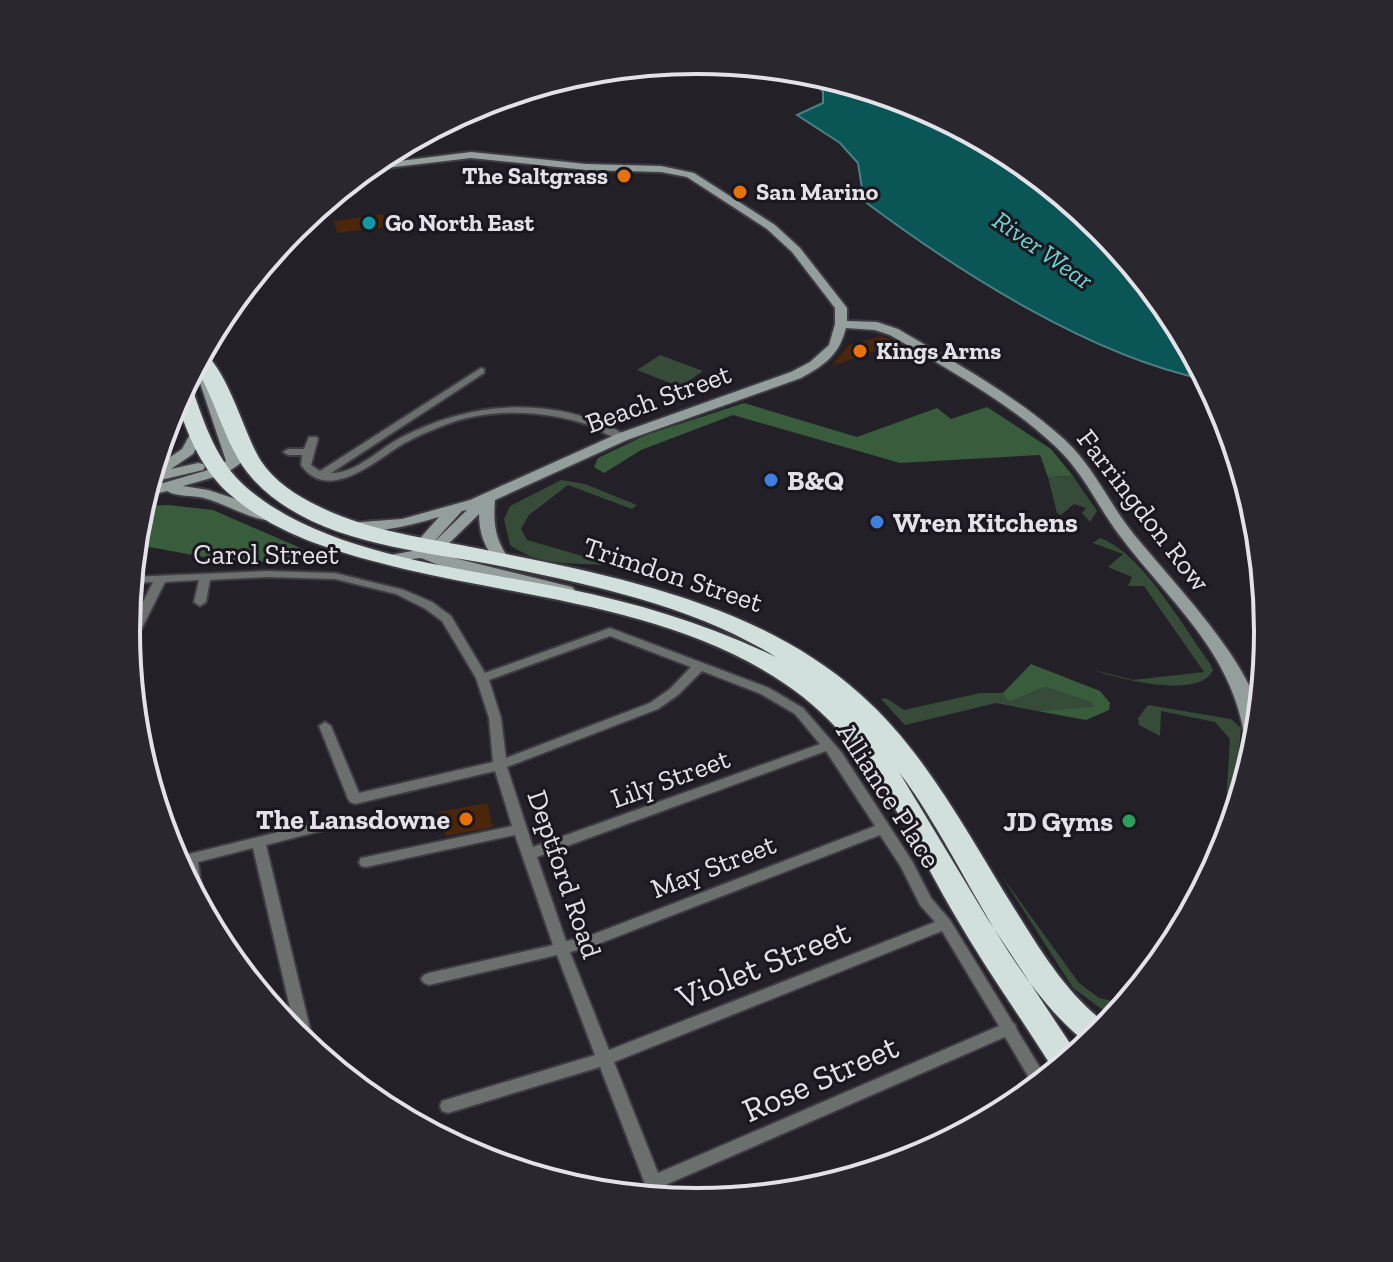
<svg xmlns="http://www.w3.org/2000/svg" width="1393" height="1262" font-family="'Zilla Slab',serif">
<rect width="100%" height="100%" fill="#232028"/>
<path fill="#374b39" d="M660 355 703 371 680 387 637 370Z
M1073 476 1097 511 1090 522 1082 513 1086 508 1074 504 1061 515 1057 513 1048 477Z
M561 480 585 484 637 505 632 509 568 485 529 515 521 529 527 540 617 566C581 562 541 568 510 545L504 519 510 506Z
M1100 538C1141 552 1183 626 1209 662L1213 670C1200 700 1118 679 1094 670L1133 680 1204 672 1144 586H1128L1132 577 1108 567 1123 554 1093 543Z
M1045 687 1090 702 1093 708 1037 711 996 703 905 725 881 699 886 698 904 710 980 693H1003L1009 702Z
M1148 705 1231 719 1241 728 1233 821 1223 851 1230 739 1215 722 1161 711 1160 736 1139 725 1138 718Z
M1001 875 1079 983 1099 998 1112 1001 1111 1012 1117 1014 1114 1018 1073 988Z"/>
<path fill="#395c3c" d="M744 403 857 437 937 408 951 419 987 407 1051 449 1073 476 1048 477 1040 455 900 463 733 415 641 450 604 473 594 467 598 458 646 435Z
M168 505 213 510 305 550C262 577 182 550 134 545L140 506Z
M1031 664 1100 691 1110 703 1109 710 1086 720 1037 711 1093 707 1090 702 1045 687 1009 702 1003 693Z"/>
<path fill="#0a5657" stroke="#4b8082" stroke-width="2" d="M808 71 915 104 1014 156 1054 190 1087 235 1099 242 1107 240 1114 244 1172 314 1207 380C1090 356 959 272 864 201L858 163 840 143 797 115 823 103V92Z"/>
<path fill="#4b260b" d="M383 214 386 227 337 233 334 221Z
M882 336 898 343 832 366 849 345Z
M487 803 493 827 446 836 438 812Z"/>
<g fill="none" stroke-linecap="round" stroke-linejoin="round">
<g stroke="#3e3b43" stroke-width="4">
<path id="street" d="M481 368 484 369V373L331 473C358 473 378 449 402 437 460 407 525 398 588 418 602 423 616 428 627 437L626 439C612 440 599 429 586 424 544 411 496 408 453 422 436 428 419 435 403 444 376 460 329 504 301 465L302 455H288L283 452 288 449H304L309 437H317L318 439 311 465 320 471Z
M267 571 335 573 404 590 432 602 451 616 485 673 610 628 769 688 803 708 842 753 912 861 931 898 950 920 1013 1023 1015 1024 1017 1030 1047 1079 1035 1088 1005 1037 663 1186 667 1199 650 1197 600 1067 448 1113 442 1111 440 1106 442 1101 595 1055 557 955 429 985 424 983 421 979 424 975 429 973 553 945 515 835 366 867 361 866 359 862 361 858 366 857 512 826 495 771 355 804 350 802 348 799 319 726 325 722 331 726 359 793 493 762 489 718 476 678 442 621 424 608 396 594 335 579 267 577 210 580 206 602 200 606 194 602 199 580 165 582 133 646 127 650 126 636 153 582 130 583 131 577ZM610 636 691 667 670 689 650 703 506 758 501 718 489 680ZM702 671 761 694 795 714 820 744 533 847 507 767 658 709 678 695ZM826 751 875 826 586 937 566 941 537 857ZM880 835 901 867 920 905 935 922 609 1050 570 952 593 946ZM942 931 999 1026 658 1173 614 1062Z
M319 822 324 824 326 827 324 830 266 845 314 1045 311 1050 297 1038 253 848 198 862 203 900 198 905 186 882 184 865 178 867 173 858Z"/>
</g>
<g stroke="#3e3b43" stroke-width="4">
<path id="secondary" d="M471 152 586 164 661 166 694 173 775 225 800 248 847 308V321L877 322 898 329C956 363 1015 395 1065 440 1092 465 1107 499 1129 528 1162 571 1255 664 1259 717 1260 728 1257 742 1254 752L1246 747C1236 655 1173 606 1120 536 1098 507 1083 472 1056 447 1007 401 947 369 890 335L875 330 846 328C839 355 825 365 801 378L627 440 495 500C493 524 495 540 510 560L507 563H497C485 548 479 534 479 514L438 554 572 587 575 590 572 593 567 595 441 566 421 558 386 562 383 559 386 556 417 550 415 544 439 517C419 523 362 539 346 526L348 523 402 519 470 500 617 434 791 372 810 362 829 345 835 324V308L792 252 767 229 687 177 661 172 586 170 471 158 361 171 368 165ZM467 510 430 546 462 511Z
M204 370 211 374 241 463 225 474 183 486 208 490 282 514 284 517 282 520C257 525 228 504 204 498 192 495 177 497 167 491L143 497 146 488 215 468 226 461 197 374Z
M198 428 205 432 193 454 171 469 198 463 203 464 205 467 203 470 148 483 153 469 182 449 193 429Z"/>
</g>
<g stroke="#3e3b43" stroke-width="4">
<path id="highway" d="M201 352C226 363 245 437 261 461 274 481 297 496 318 506 368 531 426 538 481 549 611 575 757 602 860 694 926 752 968 835 1014 908 1041 951 1067 995 1108 1025L1088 1044C1006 981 962 855 899 772L987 918 1077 1054 1055 1072C1022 1019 985 968 954 914 910 838 874 753 803 697 691 610 537 600 404 569 344 554 281 538 233 497 202 472 188 436 176 399L185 383 192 388C205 425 216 461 247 488 328 557 467 568 568 589 641 604 709 625 776 657 694 606 593 585 500 566 419 550 311 544 252 478 224 446 217 400 194 365Z"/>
</g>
<use href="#street" fill="#6b706f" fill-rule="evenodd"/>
<use href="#secondary" fill="#949e9c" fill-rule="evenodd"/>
<use href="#highway" fill="#d2e0dd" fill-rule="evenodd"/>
</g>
<g fill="#e8710a" stroke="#1a171f" stroke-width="3">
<circle cx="624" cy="176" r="8"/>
<circle cx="740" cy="192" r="8"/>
<circle cx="860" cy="351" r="8"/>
<circle cx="466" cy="819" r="8"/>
</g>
<circle fill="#0f9aa8" stroke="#1a171f" stroke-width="3" cx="369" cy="223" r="8"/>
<g fill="#3f7fe0" stroke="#1a171f" stroke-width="3">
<circle cx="771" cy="480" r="8"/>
<circle cx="877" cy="522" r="8"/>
</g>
<circle fill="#2e9e5b" stroke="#1a171f" stroke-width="3" cx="1129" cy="821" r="8"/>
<g text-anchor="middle" stroke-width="6" stroke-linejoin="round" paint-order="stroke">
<g font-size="24" font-weight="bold" fill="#e4e2e8" stroke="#1a171f" text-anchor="start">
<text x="608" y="184" text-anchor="end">The Saltgrass</text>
<text x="756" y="200">San Marino</text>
<text x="385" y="231">Go North East</text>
<text x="876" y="359">Kings Arms</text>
</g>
<g font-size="26" font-style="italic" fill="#6cd4d6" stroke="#1a171f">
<text transform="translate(1043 250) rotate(35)" y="9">River Wear</text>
</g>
<g font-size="28" fill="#e4e2e8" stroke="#1a171f">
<text transform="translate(658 398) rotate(-20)" y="10">Beach Street</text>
<text transform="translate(1144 510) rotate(52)" y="10">Farringdon Row</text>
<text x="266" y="564">Carol Street</text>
<text transform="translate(673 574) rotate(18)" y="10">Trimdon Street</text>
<text transform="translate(670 778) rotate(-20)" y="10">Lily Street</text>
<text transform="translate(889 795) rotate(57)" y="10">Alliance Place</text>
<text transform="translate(713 866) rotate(-21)" y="10">May Street</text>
<text transform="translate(565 874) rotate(71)" y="10">Deptford Road</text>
</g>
<g font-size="28" font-weight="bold" fill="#e4e2e8" stroke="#1a171f" text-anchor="start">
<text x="787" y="490">B&amp;Q</text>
<text x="893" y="532">Wren Kitchens</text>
<text x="450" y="829" text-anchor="end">The Lansdowne</text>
<text x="1113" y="831" text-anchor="end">JD Gyms</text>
</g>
<g font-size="34" fill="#e4e2e8" stroke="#1a171f">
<text transform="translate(763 964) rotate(-22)" y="12">Violet Street</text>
<text transform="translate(820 1078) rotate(-24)" y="12">Rose Street</text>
</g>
</g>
<path d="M0 0H1393V1262H0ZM140 631a557 557 0 1 1 1114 0a557 557 0 1 1-1114 0Z" fill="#2a272f" fill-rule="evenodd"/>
<path fill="none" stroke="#e4e2e8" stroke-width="4" d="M140 631a557 557 0 1 1 1114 0a557 557 0 1 1-1114 0Z"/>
</svg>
